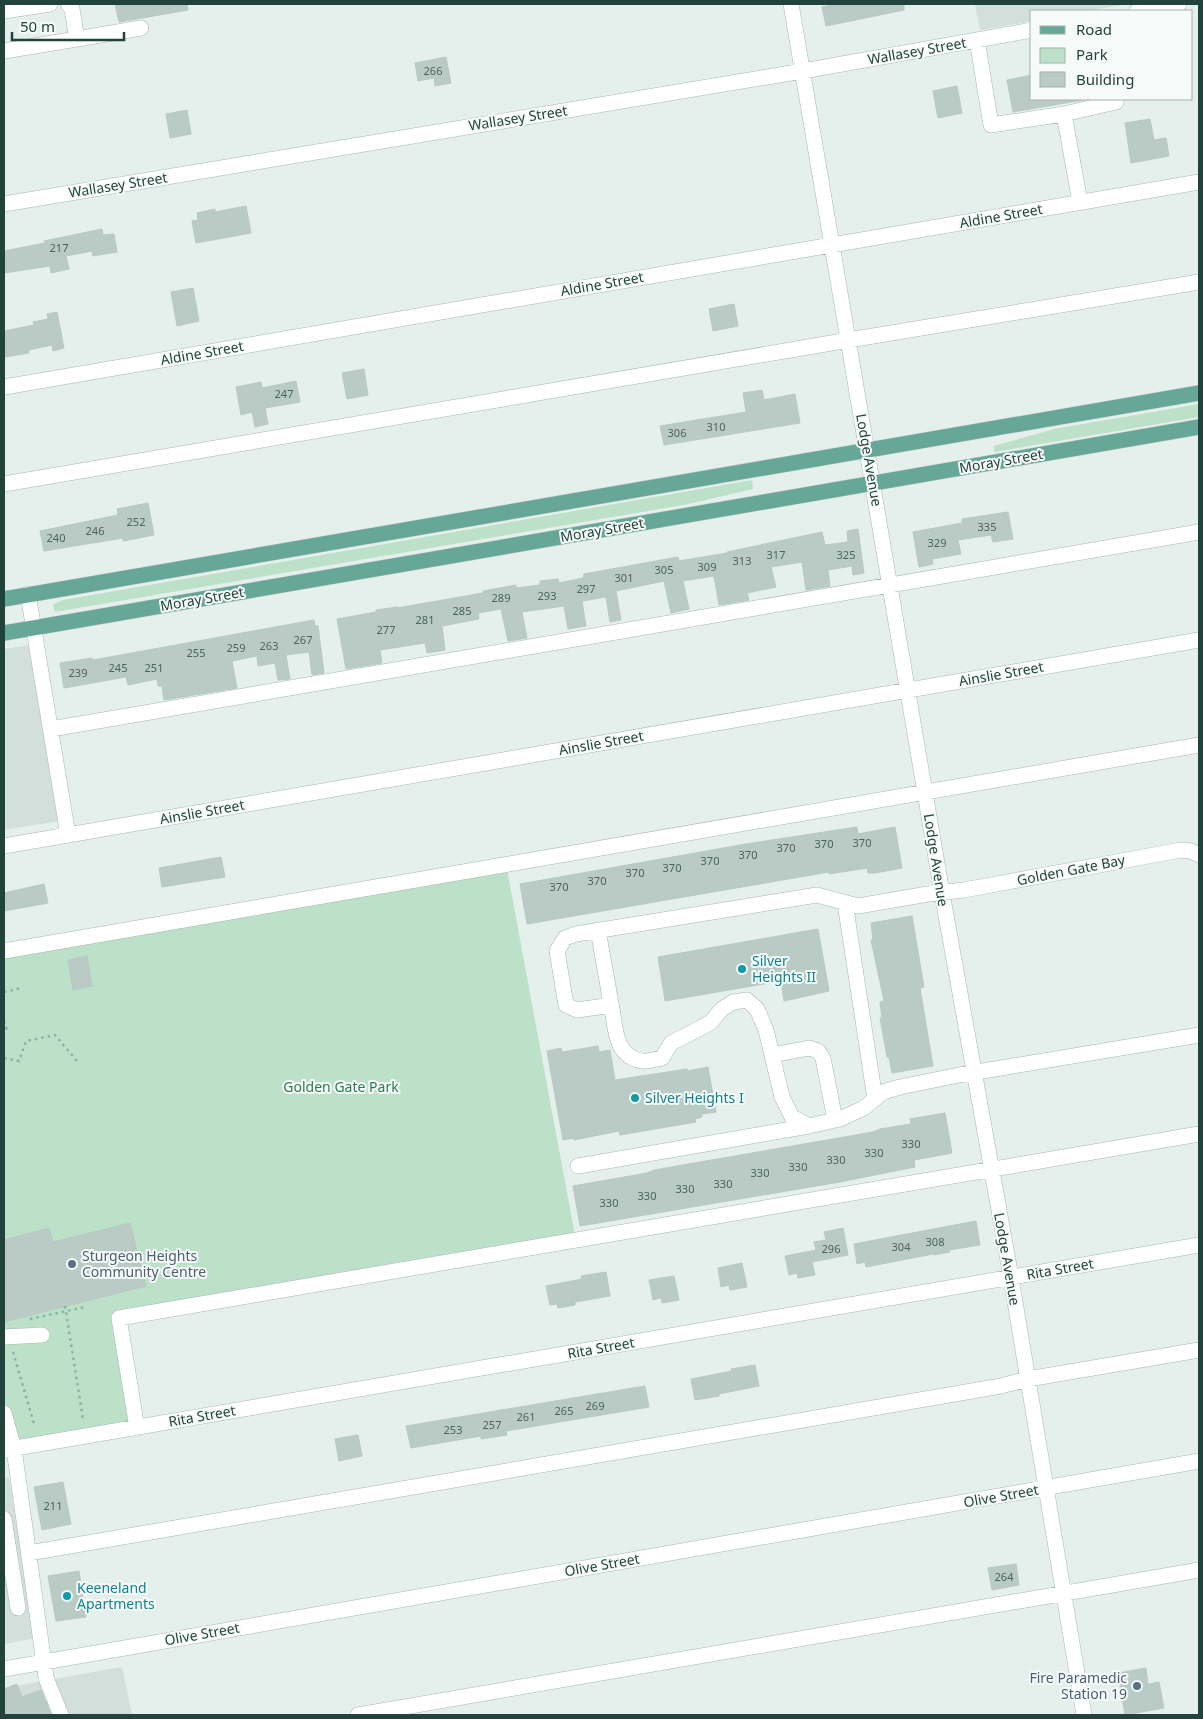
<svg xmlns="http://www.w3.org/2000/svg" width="1203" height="1719" font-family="'Noto Sans',sans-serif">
<rect width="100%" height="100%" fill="#e5efeb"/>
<path fill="#d3dfda" d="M975 4H1129L1086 11H1032V21L980 30Z
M36 644 65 820 4 830V649Z
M9 1477 35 1638 4 1644V1478Z
M122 1667 132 1715H4V1688Z"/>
<path fill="#bde1c8" d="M1199 404V417L994 452V446L1054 429Z
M752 480 753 489 689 504 55 612 53 604 63 600Z
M506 864 576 1241 120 1318 137 1428 14 1449 4 1413V951Z"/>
<path fill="#bacac4" stroke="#b7c9c2" d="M115 4H187L188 10 119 22Z
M837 4H904V10L826 26 822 7Z
M446 57 451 83 435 86 434 78 418 81 415 63Z
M1032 75V99L1083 100 1013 112 1007 80Z
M957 86 962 113 938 118 933 91Z
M187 110 191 134 170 138 166 114Z
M1150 119 1154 140 1166 138 1169 156 1131 163 1125 123Z
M246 206 251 233 196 243 192 221 198 220 197 213 215 209V212Z
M102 229 103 235 114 234 117 252 93 256 92 251 66 256 69 269 51 273 50 266 4 273V251L45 243 44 241Z
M193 288 199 321 177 326 171 292Z
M734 304 738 326 713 331 709 309Z
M57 312 64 348 53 351 52 345 29 350V353L5 357 4 331 34 325 33 322 48 319 47 314Z
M364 369 368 395 347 399 342 373Z
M296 381 300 402 265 408 268 424 255 427 252 412 241 415 236 387 261 382 262 388Z
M762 390 764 400 795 394 800 423 664 445 660 426 746 412 743 393Z
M148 503 154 535 123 541V538L44 551 40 531 118 515 117 509Z
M1008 512 1013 539 993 542 991 535 958 540 961 554 932 559 933 564 919 567 913 532 962 523V519Z
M858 529 864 573 853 575 852 566 828 570 830 586 806 590 802 562 771 567 776 587 747 593 749 600 719 605 714 576 683 581 689 609 671 613 664 581 616 591 621 620 610 622 606 597 582 601 586 626 568 629 564 606 522 612 527 638 508 641 501 609 478 613 479 619 442 626 445 650 427 653 425 643 380 650 382 663 346 669 337 619 376 612V610L397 607V608L483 593V591L516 585V588L540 585V581L558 579 559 583 583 578 584 574 678 557 679 561 727 553V552L822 532 825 545 848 542 847 531Z
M314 620 315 626H318L324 673 312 675 309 652 286 655 290 679 278 680 275 663 258 666 257 656 232 661 237 688 164 700 162 686H158L157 679 128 685 126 677 64 688 60 663 92 658 93 660Z
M857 827 858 834 895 827 902 868 875 873H868L867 868 829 874V872L527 924 520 884 746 844Z
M221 857 225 877 162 887 159 868Z
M44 884 48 903 4 911V893Z
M912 916 924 987 920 988 933 1066 892 1073 889 1057H887L880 1018H882L880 1002 884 1001 871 940 873 939 871 923Z
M818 929 829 991 784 1001 781 981 665 1001 658 957Z
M87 956 92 986 73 990 68 960Z
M598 1046 599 1052 610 1050 615 1080 687 1069 688 1071 708 1067 716 1112 702 1114V1117L695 1119 696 1122 620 1135 619 1131 574 1140V1138L563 1140 547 1051 561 1048 562 1052Z
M945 1113 952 1153 914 1160 915 1167 840 1182 580 1226 573 1186 647 1173 654 1170 873 1132 880 1129 911 1124 910 1119Z
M976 1221 980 1245 949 1250 950 1252 933 1255V1254L866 1267 865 1262 857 1264 854 1244Z
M130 1223 146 1286 4 1322V1240L49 1228 53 1242Z
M843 1228 848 1255 812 1262 815 1275 798 1278 797 1273 789 1275 785 1256 816 1250 814 1242 826 1240 824 1232Z
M742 1263 747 1287 730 1290 729 1285 721 1287 718 1268Z
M606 1272 610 1296 575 1302V1305L558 1308 557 1304 550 1305 546 1286 582 1279 581 1276Z
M674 1276 679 1300 662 1303 661 1298 653 1300 649 1280Z
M755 1365 759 1386 719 1394V1396L695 1400 691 1379 732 1371 731 1369Z
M645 1386 649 1407 506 1431 507 1435 481 1439V1436L411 1448 406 1426Z
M358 1435 362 1456 339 1461 335 1439Z
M63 1482 71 1524 42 1530 34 1487Z
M1016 1564 1019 1585 992 1590 988 1568Z
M79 1571 86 1617 56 1621 48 1576Z
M1146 1668 1148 1684 1159 1682 1164 1708 1125 1715 1118 1673Z
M17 1684 22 1697 41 1690 51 1715H4V1689Z"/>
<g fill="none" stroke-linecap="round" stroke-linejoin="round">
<g stroke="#a7b8b3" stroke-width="16">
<path id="minor" d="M791 4 942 893 1008 1260 1084 1715
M4 11 50 4
M1137 11 1179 4
M77 39 141 28
M977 40 991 125 1064 114 1080 202
M4 51 77 39 72 9 68 4
M1064 114 1116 102 1115 99
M4 204 803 71 1032 30
M4 387 1199 182
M4 484 849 340 1199 282
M28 594 68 835
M51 729 1199 532
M4 846 1199 640
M1199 855 1191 851 1181 850 964 890 928 894 858 906 817 895 576 934 565 938 557 951 566 1005 577 1010 605 1006 612 1009C616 1031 615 1056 642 1061 648 1062 656 1059 662 1058L671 1043 710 1023 722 1009 733 1002 747 1000 757 1009 766 1030 782 1097 792 1117 809 1126 840 1119 864 1108 883 1092 900 1087 959 1075 1199 1035
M845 903 875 1099
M598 930 612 1009
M4 951 1199 745
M772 1055 809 1048 818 1051 823 1058 835 1120
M578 1166 809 1126
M4 1337 42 1335
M4 1413 14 1449 46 1678 61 1715
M137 1428 119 1318 1199 1134
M4 1450 1199 1245
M4 1519 18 1608
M29 1553 1001 1386 1028 1379 1199 1350
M4 1669 1199 1461
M358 1715 1199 1570"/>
</g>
<g stroke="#c1cac8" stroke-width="16">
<path id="major" d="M4 599 1199 393
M4 633 1199 427"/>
</g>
<path stroke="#83b5a7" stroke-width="2.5" stroke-dasharray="2.5 4" stroke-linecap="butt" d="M4 992 21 988
M4 1021 7 1030
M4 1058 19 1061 26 1041 55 1035 77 1061
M65 1306 83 1419
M30 1319 85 1307
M13 1352 35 1427"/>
<use href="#minor" stroke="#fff" stroke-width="15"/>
<use href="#major" stroke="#67a798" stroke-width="15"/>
</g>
<g fill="#0f9aa8" stroke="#f6fbf9" stroke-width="2">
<circle cx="742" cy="969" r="5"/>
<circle cx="635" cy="1098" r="5"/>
<circle cx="67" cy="1596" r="5"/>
</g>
<g fill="#5c6f8a" stroke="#f6fbf9" stroke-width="2">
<circle cx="72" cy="1264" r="5"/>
<circle cx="1137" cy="1686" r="5"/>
</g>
<g text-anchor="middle" stroke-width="4" stroke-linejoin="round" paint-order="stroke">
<g font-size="11" fill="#48655d">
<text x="433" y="75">266</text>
<text x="59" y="252">217</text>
<text x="284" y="398">247</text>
<text x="716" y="431">310</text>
<text x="677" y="437">306</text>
<text x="136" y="526">252</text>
<text x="987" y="531">335</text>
<text x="95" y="535">246</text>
<text x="56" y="542">240</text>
<text x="937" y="547">329</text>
<text x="776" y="559">317</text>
<text x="846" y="559">325</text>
<text x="742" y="565">313</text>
<text x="707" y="571">309</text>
<text x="664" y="574">305</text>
<text x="624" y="582">301</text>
<text x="586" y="593">297</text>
<text x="547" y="600">293</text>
<text x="501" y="602">289</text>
<text x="462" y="615">285</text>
<text x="425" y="624">281</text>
<text x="386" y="634">277</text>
<text x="303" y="644">267</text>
<text x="269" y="650">263</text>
<text x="236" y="652">259</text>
<text x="196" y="657">255</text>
<text x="118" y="672">245</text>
<text x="154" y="672">251</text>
<text x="78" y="677">239</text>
<text x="862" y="847">370</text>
<text x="824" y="848">370</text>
<text x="786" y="852">370</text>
<text x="748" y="859">370</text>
<text x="710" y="865">370</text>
<text x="672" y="872">370</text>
<text x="635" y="877">370</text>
<text x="597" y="885">370</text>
<text x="559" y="891">370</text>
<text x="911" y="1148">330</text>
<text x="874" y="1157">330</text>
<text x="836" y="1164">330</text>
<text x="798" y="1171">330</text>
<text x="760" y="1177">330</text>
<text x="723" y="1188">330</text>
<text x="685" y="1193">330</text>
<text x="647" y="1200">330</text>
<text x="609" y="1207">330</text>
<text x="935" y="1246">308</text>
<text x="901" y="1251">304</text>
<text x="831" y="1253">296</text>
<text x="595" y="1410">269</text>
<text x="564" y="1415">265</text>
<text x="526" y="1421">261</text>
<text x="492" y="1429">257</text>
<text x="453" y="1434">253</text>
<text x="53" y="1510">211</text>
<text x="1004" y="1581">264</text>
</g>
<g font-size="14" fill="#22433b" stroke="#f6fbf9">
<text transform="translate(917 51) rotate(-10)" y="5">Wallasey Street</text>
<text transform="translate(518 118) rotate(-9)" y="5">Wallasey Street</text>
<text transform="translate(118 185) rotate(-9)" y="5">Wallasey Street</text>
<text transform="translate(1001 216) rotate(-10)" y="5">Aldine Street</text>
<text transform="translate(602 284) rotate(-10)" y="5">Aldine Street</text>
<text transform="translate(202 353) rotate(-10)" y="5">Aldine Street</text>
<text transform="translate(869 460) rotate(80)" y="5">Lodge Avenue</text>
<text transform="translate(1001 461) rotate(-10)" y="5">Moray Street</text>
<text transform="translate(602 530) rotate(-10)" y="5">Moray Street</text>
<text transform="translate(202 599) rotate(-10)" y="5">Moray Street</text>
<text transform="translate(1001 674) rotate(-10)" y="5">Ainslie Street</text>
<text transform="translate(601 743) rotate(-10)" y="5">Ainslie Street</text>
<text transform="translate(202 812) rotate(-10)" y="5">Ainslie Street</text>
<text transform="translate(936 860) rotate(81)" y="5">Lodge Avenue</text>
<text transform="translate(1071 870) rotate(-11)" y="5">Golden Gate Bay</text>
<text transform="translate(1007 1259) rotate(80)" y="5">Lodge Avenue</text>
<text transform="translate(1060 1269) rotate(-10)" y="5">Rita Street</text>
<text transform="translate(601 1348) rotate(-10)" y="5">Rita Street</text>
<text transform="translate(202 1416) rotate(-10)" y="5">Rita Street</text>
<text transform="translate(1001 1496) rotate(-10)" y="5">Olive Street</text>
<text transform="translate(602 1565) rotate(-10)" y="5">Olive Street</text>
<text transform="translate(202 1634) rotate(-10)" y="5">Olive Street</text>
</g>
<g font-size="14" fill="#0d838f" stroke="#f6fbf9" text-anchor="start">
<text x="752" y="966">Silver<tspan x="752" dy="16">Heights II</tspan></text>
<text x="645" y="1103">Silver Heights I</text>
<text x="77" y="1593">Keeneland<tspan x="77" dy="16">Apartments</tspan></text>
</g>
<g font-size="14" fill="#297d4c" stroke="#f6fbf9">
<text x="341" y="1092">Golden Gate Park</text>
</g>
<g font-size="14" fill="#4e5e75" stroke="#f6fbf9" text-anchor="start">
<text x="82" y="1261">Sturgeon Heights<tspan x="82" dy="16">Community Centre</tspan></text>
<text x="1127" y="1683" text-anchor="end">Fire Paramedic<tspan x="1127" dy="16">Station 19</tspan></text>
</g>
</g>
<rect width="1203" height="1719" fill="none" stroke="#22433b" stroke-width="10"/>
<rect x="1030" y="10" width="162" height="90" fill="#f6fbf9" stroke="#a1b1ad"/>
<rect x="1040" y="26" width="25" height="8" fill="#67a798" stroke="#a1b1ad"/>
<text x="1076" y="35" font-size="15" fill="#22433b">Road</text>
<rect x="1040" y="48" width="25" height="15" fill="#bde1c8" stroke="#a1b1ad"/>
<text x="1076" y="60" font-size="15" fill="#22433b">Park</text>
<rect x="1040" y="72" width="25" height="15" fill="#bacac4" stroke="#a1b1ad"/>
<text x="1076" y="85" font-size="15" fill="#22433b">Building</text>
<path d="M12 32v8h112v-8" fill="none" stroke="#22433b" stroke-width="2.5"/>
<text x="20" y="32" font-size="15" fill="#22433b" stroke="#f6fbf9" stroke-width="4" paint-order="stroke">50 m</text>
</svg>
